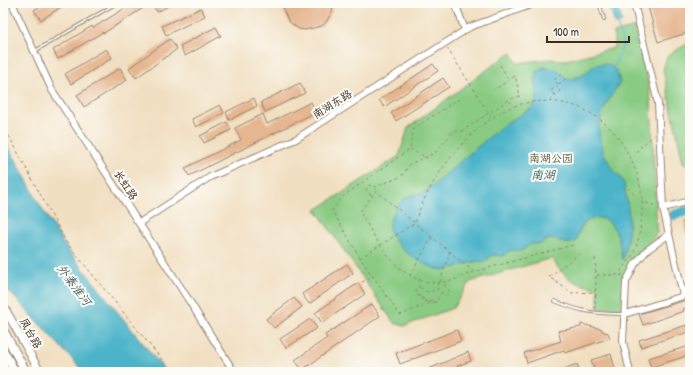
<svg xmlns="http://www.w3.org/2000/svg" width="693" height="375" font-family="'Patrick Hand','LXGW WenKai TC',sans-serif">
<rect width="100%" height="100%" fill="#fdfcf7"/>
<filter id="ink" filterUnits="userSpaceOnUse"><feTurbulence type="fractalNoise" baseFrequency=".025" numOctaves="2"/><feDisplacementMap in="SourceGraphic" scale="8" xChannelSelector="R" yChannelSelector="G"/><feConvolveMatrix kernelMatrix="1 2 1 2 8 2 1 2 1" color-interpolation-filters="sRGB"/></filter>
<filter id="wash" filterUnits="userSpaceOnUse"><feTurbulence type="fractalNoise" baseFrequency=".012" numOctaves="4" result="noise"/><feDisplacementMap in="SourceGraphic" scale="16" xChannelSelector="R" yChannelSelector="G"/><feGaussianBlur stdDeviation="0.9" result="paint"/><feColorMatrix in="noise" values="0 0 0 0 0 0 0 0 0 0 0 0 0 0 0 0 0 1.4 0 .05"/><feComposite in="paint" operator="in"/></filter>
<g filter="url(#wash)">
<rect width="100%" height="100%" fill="#f1dfc1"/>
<path fill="#89cb83" stroke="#627a50" d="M635 27 644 60 651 102 657 233 632 264 624 279 621 308 598 309V288C575 285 563 278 552 258L470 282 453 308 404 326 394 323 316 210 399 156 408 128 511 52 517 63 550 59 566 60 614 48V33Z
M690 42V167L683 162 663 70 667 56Z"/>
<path fill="#4bb4c9" stroke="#436f74" d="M609 3H617L622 22 615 25Z
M605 64C616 67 617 71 620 83 598 113 591 133 611 167 614 172 620 175 623 181 625 185 625 191 626 196 631 220 629 235 623 259L622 260C620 249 620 236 613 227 600 208 578 221 577 241 558 249 556 231 541 244H531L521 251C509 250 512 249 503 256L492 255 484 262C469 258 449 275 434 268 417 261 394 248 389 228 388 221 393 214 396 208 403 197 412 194 424 193L502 126 532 108 537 99 535 74 543 67 555 69 570 80 585 74 595 65Z
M3 136 40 205 67 249 166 372H84L9 291H3Z"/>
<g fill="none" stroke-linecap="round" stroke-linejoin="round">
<path stroke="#4bb4c9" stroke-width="1.5" d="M614 67 623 45 617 22"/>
<path stroke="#4bb4c9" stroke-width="10" d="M674 215 690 210"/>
</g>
<g id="blocks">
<path fill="#e6b690" d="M45 3H67L41 20 34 10Z
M133 3H151L104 33 103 32 58 59 53 50 92 26 93 28Z
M152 3H174L157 12Z
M283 3H333L332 12 326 22 322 26 305 30 299 29 289 22 284 12Z
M647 3H690V32L658 42Z
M201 8 205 16 166 35 162 26Z
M216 27 221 36 185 56 180 46Z
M170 39 177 49 136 78 129 68Z
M106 49 112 58 71 84 65 74Z
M433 64 438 71 384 107 379 100Z
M120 68 127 80 84 107 77 95Z
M443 78 449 87 396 121 391 113Z
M300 83 305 93 265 112 261 102Z
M254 98 257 106 229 120 226 112Z
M311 102 316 112 189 176 185 168 241 140 235 128 263 114 267 124Z
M220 105 224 113 196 127 192 119Z
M227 122 231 130 204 143 200 136Z
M690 220V234L686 235 683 221Z
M347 264 353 273 309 304 302 294Z
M358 283 365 294 322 323 315 313Z
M294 298 302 307 274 328 266 319Z
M690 299V307L683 309 684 311 643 325 639 314Z
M372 304 380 316 302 370 295 360 327 338 325 335Z
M310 319 317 328 286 348 280 339Z
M581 324 602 329V331L608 333 610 338 565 353 564 350 527 363 524 353 561 341 558 331 581 327Z
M687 325 689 332 641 347 639 340Z
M457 330 461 341 400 364 396 353Z
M690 346V355L651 367 648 358Z
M468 352 471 361 457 366 458 368 446 372H422Z
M611 354 616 372H595L591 360Z
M577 364 580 372H556Z"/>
</g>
</g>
<g filter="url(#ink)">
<use href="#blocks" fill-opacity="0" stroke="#968470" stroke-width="1"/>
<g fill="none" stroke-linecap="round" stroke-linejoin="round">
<g stroke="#968470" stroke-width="4">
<path id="lane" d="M599 3 604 19
M35 51 117 3
M555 301C581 312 596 314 624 314"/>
</g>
<g stroke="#968470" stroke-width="8">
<path id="secondary" d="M12 3 52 90 183 291 234 372
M455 3 465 30
M634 3 658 103 663 208 683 295
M663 208 690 201
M139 223 210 177 296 139 470 27 536 3
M625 314 690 294
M630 372 623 342 626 282 635 264 647 250 668 235"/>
</g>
<g stroke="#968470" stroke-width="9">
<path id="primary" d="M3 305 40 372
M3 368 5 372"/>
</g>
<g stroke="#968470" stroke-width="10">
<path id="highway" d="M3 330 26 372
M3 350 15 372"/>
</g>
<path stroke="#968470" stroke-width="1" stroke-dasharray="3 3" stroke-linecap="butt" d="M447 48 492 118
M500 65 508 79
M558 84 554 80 562 74
M555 95 551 91 556 86
M509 101 513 106
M550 101 560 91 556 86 567 78
M3 125 66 242 172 372
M410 149 427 158
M631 156 654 135
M374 187 393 180 402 176 410 164 435 153 454 131H462L508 100 520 96 515 76 494 90
M628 188 642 202 657 206
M371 195 366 190 369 185 374 187 376 190
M580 253 549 277 572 293 595 292
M360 258 415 223 376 191 360 212C379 244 400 288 445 282 455 281 464 275 474 272 508 262 542 254 576 244
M474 272 415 223C427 179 479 111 526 103 540 100 555 101 568 104 590 109 609 124 621 142 635 163 644 188 642 214 641 227 638 246 631 258 627 265 621 266 620 275H624
M597 275H620
M410 276 432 237
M419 279V288L416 290V294L430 303 436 302 441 293
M362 282 373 276
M438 282 437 289 443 294 447 295 450 292 443 283
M440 282 450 251
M420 288 428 292 437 289
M421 297 423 302 431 300 436 302
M430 303 400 315 360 258 332 210 342 197 410 149 413 129 459 99
M595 309 596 275 595 258"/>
<use href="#lane" stroke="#fff" stroke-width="2"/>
<use href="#secondary" stroke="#fff" stroke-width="6"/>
<use href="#primary" stroke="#fff" stroke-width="7"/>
<use href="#highway" stroke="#fff" stroke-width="8"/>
</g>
</g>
<g text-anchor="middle" stroke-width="4" stroke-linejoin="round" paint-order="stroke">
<g font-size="11" fill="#3b2a1e" stroke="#fdfcf7">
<text transform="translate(332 104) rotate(-32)" y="4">南湖东路</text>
<text transform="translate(126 185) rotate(57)" y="4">长虹路</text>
<text transform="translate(31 333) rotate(61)" y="4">凤台路</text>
</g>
<g font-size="11" fill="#525a3c" stroke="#fdfcf7">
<text x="551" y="162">南湖公园</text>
</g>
<g font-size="12" font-style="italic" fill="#416162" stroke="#fdfcf7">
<text x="543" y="179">南湖</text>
<text transform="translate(74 285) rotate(53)" y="4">外秦淮河</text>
</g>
</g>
<rect width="693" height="375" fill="none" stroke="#fdfcf7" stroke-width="16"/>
<path d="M547 36v6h82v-6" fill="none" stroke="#3b2a1e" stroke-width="2"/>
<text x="553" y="36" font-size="12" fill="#3b2a1e" stroke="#fdfcf7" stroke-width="3" paint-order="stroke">100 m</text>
</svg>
